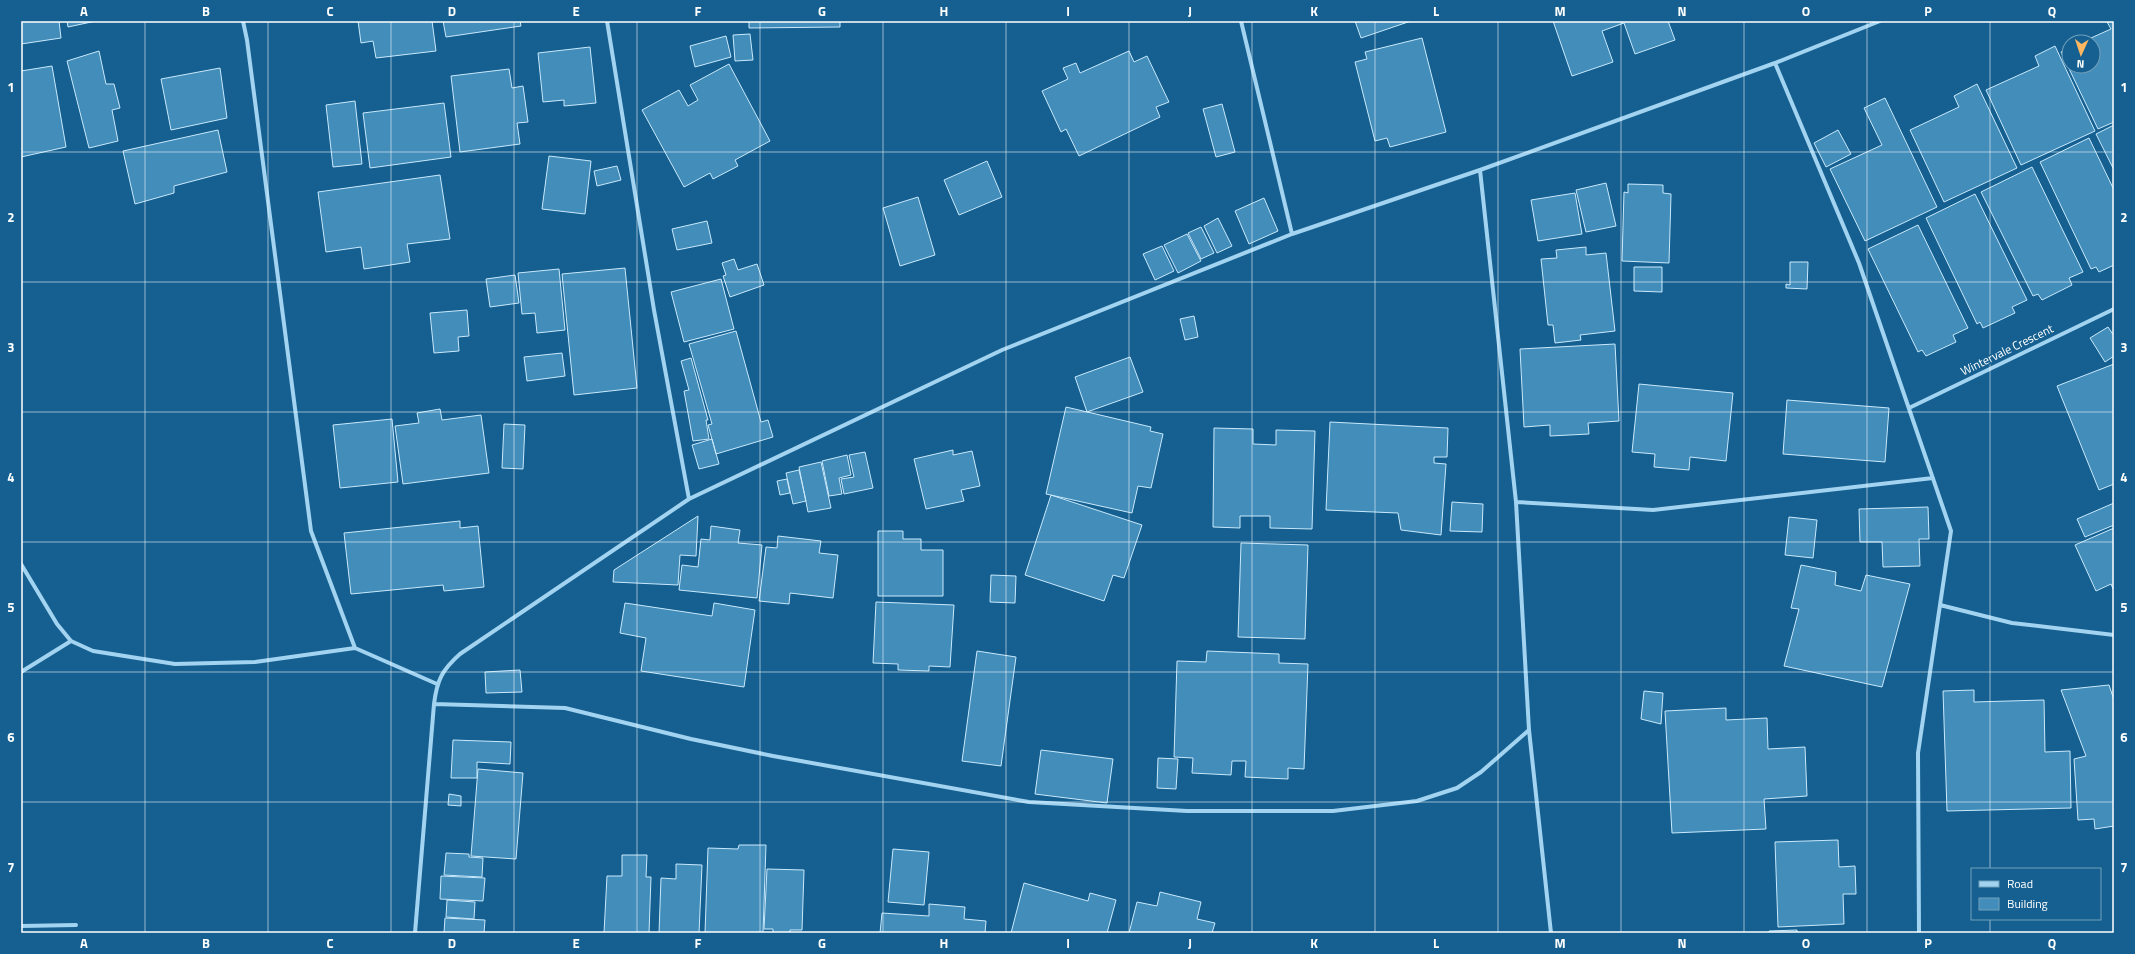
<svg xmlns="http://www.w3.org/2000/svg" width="2135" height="954" font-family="'Titillium Web',sans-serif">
<rect width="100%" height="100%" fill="#156090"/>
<path fill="#428dba" stroke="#c9e9fc" d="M21 21H59L61 38 21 44Z
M67 21H96L68 27Z
M358 21H432L436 51 376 58 373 41 361 43Z
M443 21H520L521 26 446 37Z
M749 21H840V27L749 28Z
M1355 21H1411L1361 38Z
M1553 21H1668L1675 40 1635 54 1624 23 1602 31 1613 62 1572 76Z
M2114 21V122L2098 129 2061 52 2069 48V66H2093V42H2082L2111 29 2107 22Z
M750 34 753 60 735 61 733 35Z
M726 36 731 57 695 67 690 46Z
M1422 38 1446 132 1390 147 1387 138 1375 141 1355 62 1367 59 1365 52Z
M2055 46 2095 131 2021 165 1986 90 2039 66 2035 56Z
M590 47 596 103 564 106V100L543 102 538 53Z
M99 51 106 84H114L120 108 112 110 118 141 89 148 67 61Z
M1129 51 1134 62 1147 56 1169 102 1156 107 1160 117 1079 156 1066 129 1061 132 1042 91 1068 79 1063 68 1076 63 1080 73Z
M729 64 770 141 735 160 738 166 713 179 710 173 684 187 642 110 679 90 688 106 698 100 690 85Z
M52 66 66 147 21 157V71Z
M220 68 227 118 171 130 161 79Z
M509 69 512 88 523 86 528 122 517 123 520 144 460 152 451 76Z
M1977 84 2017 168 1944 202 1910 130 1959 107 1954 96Z
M1885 98 1937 207 1865 241 1830 169 1882 145 1864 108Z
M355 101 362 164 333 167 326 105Z
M444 103 451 157 370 168 363 113Z
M1222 104 1235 152 1216 157 1203 109Z
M2114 125V170L2096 134Z
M218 130 227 172 174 186V193L135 204 123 151Z
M1838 130 1851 154 1826 167 1814 143Z
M2089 138 2114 190V265L2099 272 2096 267 2091 269 2040 162Z
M549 156 591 161 585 214 542 209Z
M987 161 1002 197 959 215 944 180Z
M617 166 621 180 597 186 594 171Z
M2032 167 2083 272 2069 278 2072 285 2042 300 2038 294 2033 296 1981 192Z
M440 175 450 239 407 244 410 262 364 269 361 247 326 252 318 192Z
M1606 183 1616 226 1586 232 1576 190Z
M1628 184 1663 185V193L1671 194 1669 263 1622 261 1624 192 1628 193Z
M1575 193 1582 234 1538 241 1531 200Z
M1975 194 2027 300 2012 307 2015 313 1983 328 1980 322 1977 324 1926 218Z
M918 197 935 255 900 266 883 208Z
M1264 198 1278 231 1249 244 1235 211Z
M1218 218 1232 246 1217 253 1204 226Z
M707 221 712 243 677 250 672 229Z
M1918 225 1968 328 1953 335 1956 342 1926 356 1922 350 1918 352 1868 249Z
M1201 227 1214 253 1201 259 1188 233Z
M1187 234 1201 261 1178 273 1164 245Z
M1162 246 1174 271 1155 280 1143 254Z
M1586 247V255L1606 253 1615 331 1580 335 1581 340 1555 343 1553 325H1548L1541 259 1557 258 1556 250Z
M734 259 738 270 757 264 764 285 730 297 723 276 726 275 722 263Z
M1790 262H1808L1807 289 1786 288V284L1790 285Z
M1634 267H1662V292L1634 291Z
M625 268 637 388 574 395 562 274Z
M559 269 565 330 537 333 535 313 522 314 518 273Z
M515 275 519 303 490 307 486 279Z
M721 279 734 329 684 342 671 292Z
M467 310 469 336 458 337 459 351 434 353 430 313Z
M1194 316 1198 337 1185 340 1180 319Z
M2108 327 2114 336V356L2105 362 2090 338Z
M736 331 761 422 768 420 773 437 716 454 708 425 712 424 689 344Z
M1615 344 1619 421 1588 423 1589 434 1550 436V425L1524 427 1520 349Z
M562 353 565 376 527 381 524 357Z
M1130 357 1143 392 1087 412 1075 377Z
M691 358 708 420H706L709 439 693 441 684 391 689 390 681 361Z
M2114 364V484L2099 490 2057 386Z
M1639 384 1733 393 1726 461 1690 457 1689 470 1654 467 1655 454 1632 452Z
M1787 400 1889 408 1885 462 1783 454Z
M1066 407 1151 427 1150 431 1163 434 1151 488 1138 486 1132 513 1046 494Z
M440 409 442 420 481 415 489 473 403 484 395 426 419 423 417 413Z
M392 419 398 482 340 488 333 425Z
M1330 422 1448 428 1447 457H1434V463L1446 464 1441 535 1401 530 1398 513 1326 510Z
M504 424 525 425 523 469 502 468Z
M1214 428 1253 429V444L1276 445V430L1315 431 1312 529 1270 528V516H1240V528L1213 527Z
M712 439 719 464 699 469 692 445Z
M953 450V455L972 451 980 486 961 490 964 501 926 509 914 459Z
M865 452 873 488 844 494 841 479 854 477 849 455Z
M847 455 851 475 839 478 842 494 829 496 822 461Z
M821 462 831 508 808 512 799 467Z
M799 470 806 501 793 504 786 473Z
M787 479 790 493 780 495 777 481Z
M1051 495 1142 525 1124 578 1113 575 1104 601 1025 575Z
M1452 502 1483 504 1482 532 1450 531Z
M2114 503V525L2085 537 2077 519Z
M1928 507 1929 539H1919L1920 566 1883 567 1882 542H1860L1859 509Z
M698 516 696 556 680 555 678 585 613 582 614 570Z
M1789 517 1817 520 1813 558 1785 555Z
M460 521V528L478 526 484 587 444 591 443 585 351 594 344 533Z
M711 526 740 530 738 543 762 545 757 598 679 590 682 565 698 567 701 539 710 540Z
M2114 528V591L2111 584 2096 591 2075 545Z
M878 531H903V539H921V550H943V596H878Z
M778 536 821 541 819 553 838 555 833 598 790 593 789 604 759 601 766 547 777 548Z
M1241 543 1308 545 1305 639 1238 637Z
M1801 565 1836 572 1835 585 1861 591 1866 575 1910 584 1882 687 1784 666 1799 609 1791 608Z
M991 575 1016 576 1015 603 990 602Z
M876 602 954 605 950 667 929 666V671L898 670V664L873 663Z
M625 603 712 616 714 603 755 610 744 687 641 671 646 638 620 633Z
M977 651 1016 657 1001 766 962 761Z
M1207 651 1279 654V663L1308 664 1304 769 1288 768V779L1245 777 1246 761H1232L1231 775 1192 773 1193 758 1174 757 1177 661 1206 662Z
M520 670 522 692 486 693 485 672Z
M2109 685 2114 700V826L2095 829 2094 819 2078 820 2074 759 2086 756 2061 690Z
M1974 690V702L2044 700 2045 752 2070 751 2071 808 1947 811 1943 691Z
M1644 691 1663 693 1661 724 1641 719Z
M1726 708V720L1767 718 1768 749 1805 747 1807 796 1764 799 1766 829 1672 833 1665 711Z
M453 740 511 742 510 764 477 762V778H451Z
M1041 750 1113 759 1107 803 1035 794Z
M1158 758 1178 759 1176 789 1157 788Z
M478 769 523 773 516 859 471 856Z
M449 794 461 796V806L448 805Z
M1838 840 1839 867 1855 866 1856 894H1843L1844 924 1778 927 1775 842Z
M739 845H766L763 933H705L708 848 738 849Z
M893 849 929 852 924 905 888 902Z
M446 853 469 854V857L483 858 482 877 444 875Z
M622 855H647L646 877H651L649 933H604L607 876H622Z
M676 864 702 865 699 933H659L661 878 676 879Z
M767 869 804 870 802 930H790V933H773V929H764Z
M441 876 485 878 483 901 440 899Z
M1024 883 1088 901 1090 893 1116 900 1107 933H1011Z
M1160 892 1201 902 1197 919 1215 923 1212 933H1129L1137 902 1157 906Z
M447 900 475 902 474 919 446 917Z
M929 904 965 907 964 919 986 921 985 933H880L882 913 929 916Z
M445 918 485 920 484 933H444Z
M1797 930V933H1769V931Z"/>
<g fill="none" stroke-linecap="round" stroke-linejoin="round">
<path stroke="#a2d3f0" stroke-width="4" d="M243 21 247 40 311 531 355 648 437 684
M607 21 654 310 689 499
M1241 21 1292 234
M1775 63 1859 263 1951 531 1918 753 1919 933
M1480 170 1516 502 1529 730 1551 933
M1909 408 2114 309
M1516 502 1653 510 1933 478
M21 564 57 624 71 641 93 651 175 664 255 662 355 648
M1940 605 2012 623 2114 635
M21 672 71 641
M434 704 565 708 691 739 773 756 1029 802 1187 811H1333L1417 801 1457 788 1481 772 1529 730
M21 926 76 925
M415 933 434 704C437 680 442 670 460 654L689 499 1002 350 1292 234 1480 170 1775 63 1880 21"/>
</g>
<path fill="none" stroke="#fff" stroke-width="1" stroke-opacity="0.55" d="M145 21V933M268 21V933M391 21V933M514 21V933M637 21V933M760 21V933M883 21V933M1006 21V933M1129 21V933M1252 21V933M1375 21V933M1498 21V933M1621 21V933M1744 21V933M1867 21V933M1990 21V869M21 152H2114M21 282H2114M21 412H2114M21 542H2114M21 672H2114M21 802H2114M1990 919V933"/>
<g text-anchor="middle" stroke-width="3" stroke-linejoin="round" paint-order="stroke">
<g font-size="12" fill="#fff" stroke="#156090">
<text transform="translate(2007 350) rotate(-26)" y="4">Wintervale Crescent</text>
</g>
</g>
<rect width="2135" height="954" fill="none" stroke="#156090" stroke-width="44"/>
<rect x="1971" y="868" width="130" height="52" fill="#156090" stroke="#73a0bc"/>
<rect x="1979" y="881" width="20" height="6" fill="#a2d3f0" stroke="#73a0bc"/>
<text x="2007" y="888" font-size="12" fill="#ffffff">Road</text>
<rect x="1979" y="898" width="20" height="12" fill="#428dba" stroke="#73a0bc"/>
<text x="2007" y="908" font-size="12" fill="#ffffff">Building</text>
<g transform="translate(2081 54) rotate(183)"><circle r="19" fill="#156090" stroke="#73a0bc"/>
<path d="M0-3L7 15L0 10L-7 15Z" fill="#ffb762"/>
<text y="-6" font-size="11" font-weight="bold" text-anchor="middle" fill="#ffffff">N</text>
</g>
<rect x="22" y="22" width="2091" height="910" fill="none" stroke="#fff" stroke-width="1.5"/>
<g font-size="13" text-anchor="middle" font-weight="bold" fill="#fff">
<text x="84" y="16">A</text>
<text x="206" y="16">B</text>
<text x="330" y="16">C</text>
<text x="452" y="16">D</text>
<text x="576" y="16">E</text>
<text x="698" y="16">F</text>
<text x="822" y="16">G</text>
<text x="944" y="16">H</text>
<text x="1068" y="16">I</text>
<text x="1190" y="16">J</text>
<text x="1314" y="16">K</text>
<text x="1436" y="16">L</text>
<text x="1560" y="16">M</text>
<text x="1682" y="16">N</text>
<text x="1806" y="16">O</text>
<text x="1928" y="16">P</text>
<text x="2052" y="16">Q</text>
<text x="11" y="92">1</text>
<text x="2124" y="92">1</text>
<text x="11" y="222">2</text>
<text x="2124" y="222">2</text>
<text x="11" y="352">3</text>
<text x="2124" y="352">3</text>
<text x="11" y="482">4</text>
<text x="2124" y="482">4</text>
<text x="11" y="612">5</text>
<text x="2124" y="612">5</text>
<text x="11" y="742">6</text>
<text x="2124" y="742">6</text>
<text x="11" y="872">7</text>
<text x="2124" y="872">7</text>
<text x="84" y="948">A</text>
<text x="206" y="948">B</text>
<text x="330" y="948">C</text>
<text x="452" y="948">D</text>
<text x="576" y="948">E</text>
<text x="698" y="948">F</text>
<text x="822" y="948">G</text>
<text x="944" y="948">H</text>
<text x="1068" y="948">I</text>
<text x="1190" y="948">J</text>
<text x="1314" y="948">K</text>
<text x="1436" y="948">L</text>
<text x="1560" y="948">M</text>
<text x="1682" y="948">N</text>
<text x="1806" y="948">O</text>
<text x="1928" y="948">P</text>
<text x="2052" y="948">Q</text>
</g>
</svg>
